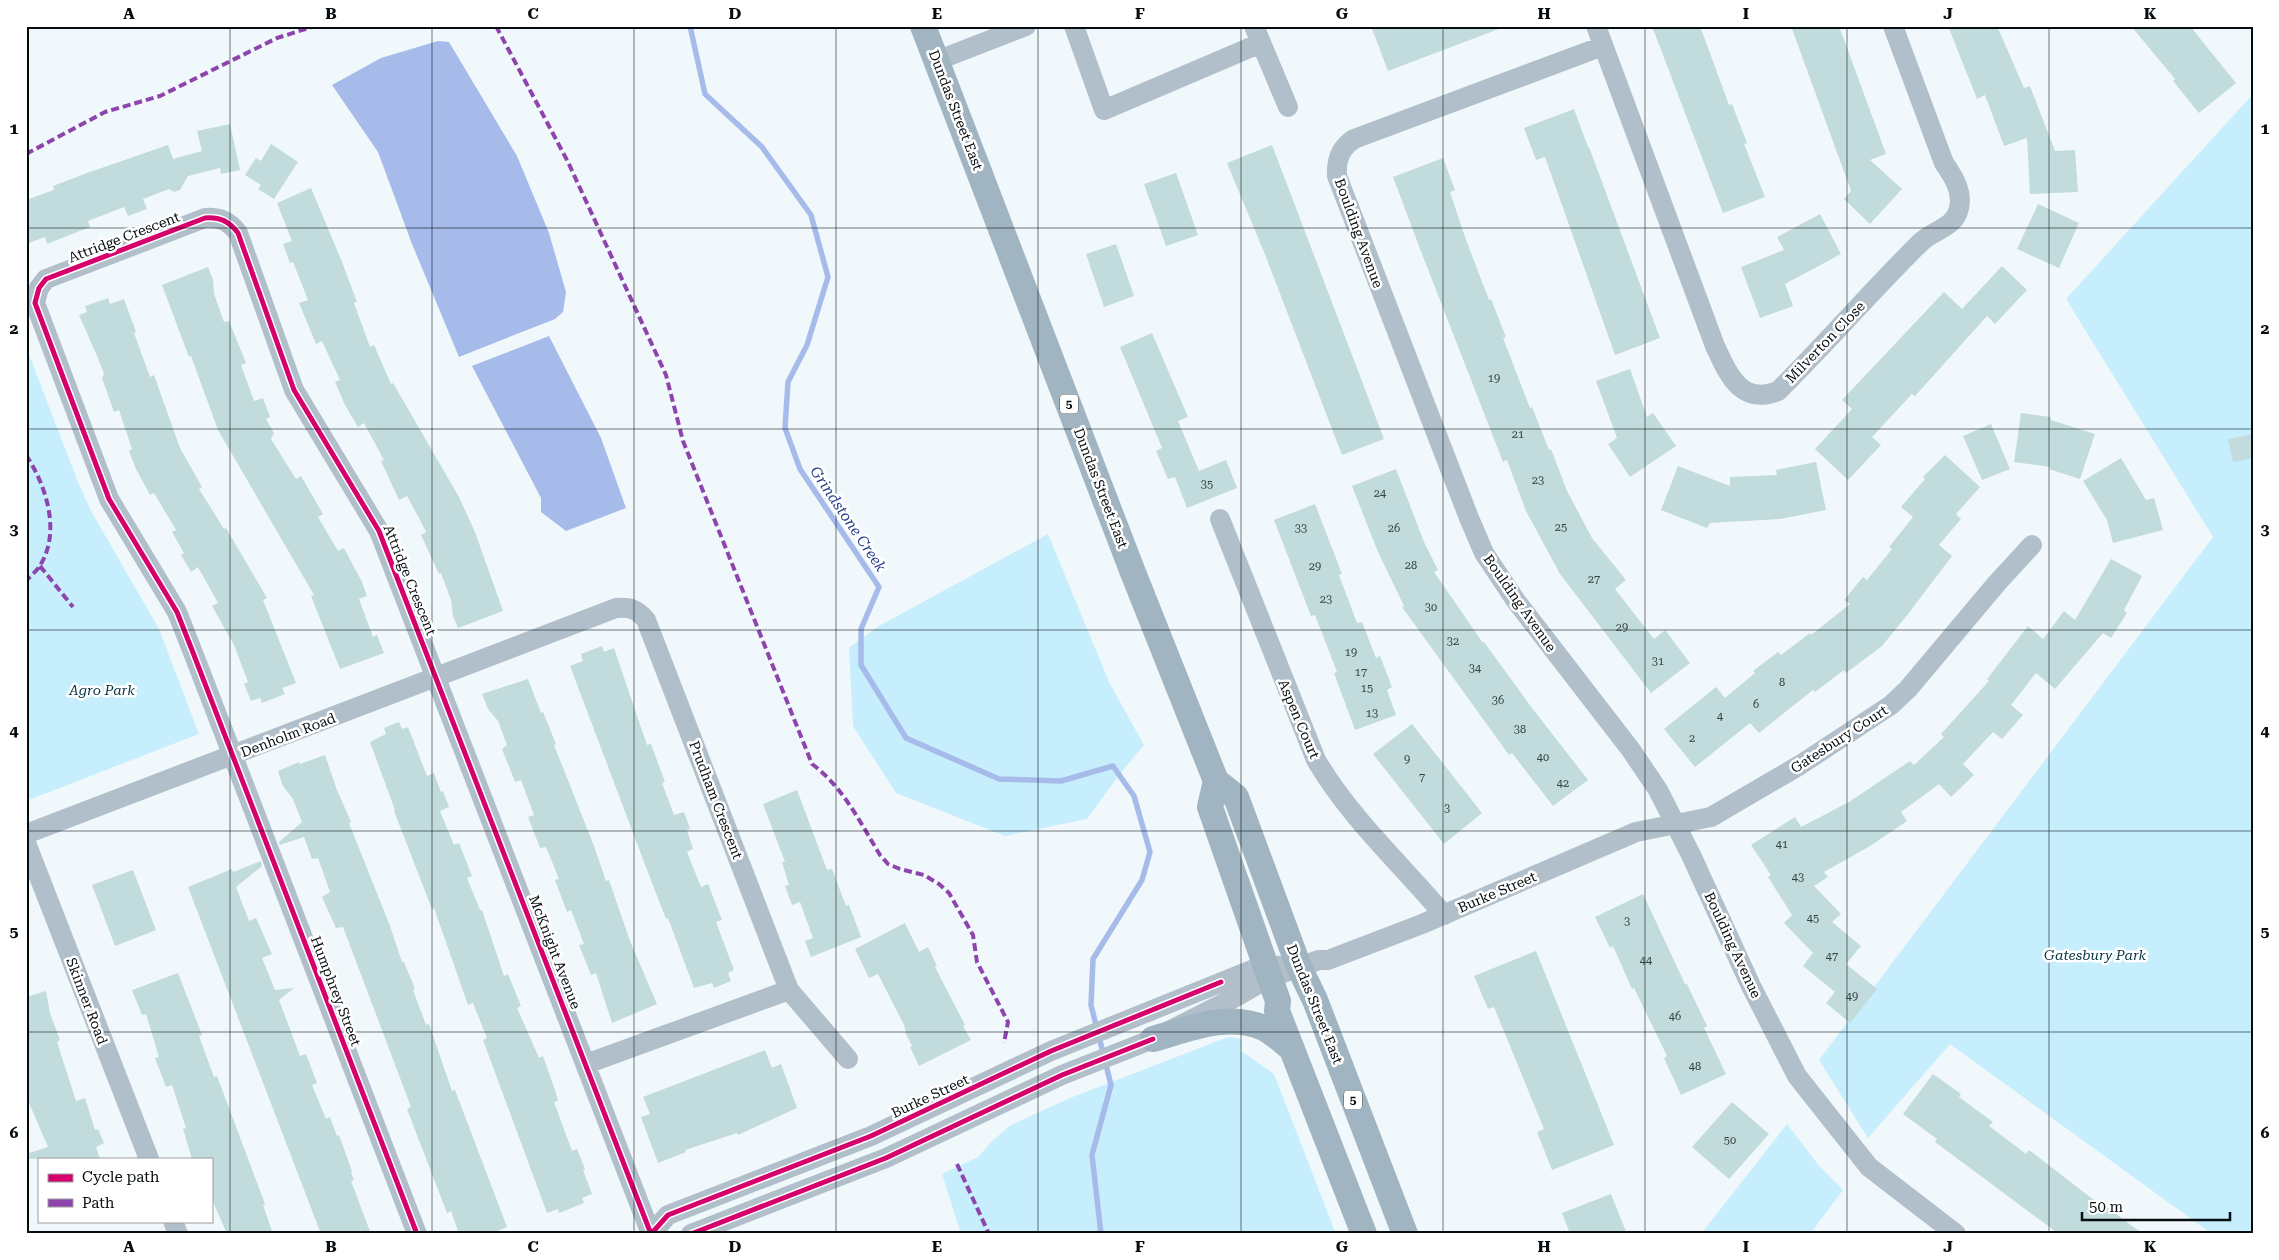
<svg xmlns="http://www.w3.org/2000/svg" width="2279" height="1260" font-family="'Roboto Serif',serif">
<rect width="100%" height="100%" fill="#f1f8fb"/>
<path fill="#c7eefc" d="M2253 94V1234H2212L1950 1044 1868 1138 1819 1060 2213 537 2066 299Z
M26 347 78 482 91 511 159 629 199 734 26 801Z
M1048 534 1109 682 1144 745 1119 775 1087 819 1005 836 896 793 853 726 849 648 877 627Z
M1228 1037 1242 1039 1241 1051 1274 1074 1336 1234H961L942 1174 978 1157 992 1141 1011 1125 1070 1098Z
M1787 1124 1820 1167 1843 1190 1810 1234H1701Z"/>
<path fill="#a6bbea" d="M438 41 449 42 517 156 549 233 566 292 563 312 555 319 459 357 412 244 378 152 332 85 381 58Z
M549 336 601 438 626 508 566 531 541 512V498L472 366Z"/>
<g fill="none" stroke-linecap="round" stroke-linejoin="round">
<path stroke="#a6bbea" stroke-width="5.5" d="M690 26 705 94 762 147 811 215 828 277 807 345 788 382 785 428 800 469 879 587 861 629V665L906 738 999 779 1061 781 1113 766 1134 796 1150 852 1142 880 1093 959 1091 1005 1111 1085 1092 1155 1101 1234"/>
</g>
<path fill="#c2dbdd" d="M1371 26H1504V27L1388 71Z
M1652 26H1700L1729 105 1732 104 1747 143 1744 144 1765 197 1723 213Z
M1791 26H1839L1886 154 1870 160 1902 189 1870 224 1844 199 1851 191Z
M1948 26H1997L2024 88 2030 86 2055 151 2075 150 2078 192 2030 194 2027 138 2004 146 1985 95 1977 99Z
M2131 26H2190L2236 83 2199 113 2173 81 2175 79Z
M1574 109 1588 147H1589L1660 338 1615 355 1545 157 1536 160 1524 128Z
M230 124 240 170 221 174 220 168 188 176 180 190 174 192 169 189 143 199 147 209 128 216 124 207 88 221 90 227 47 244 45 237 26 244V200L54 190 53 186 87 173 168 145 173 159 202 151 197 131Z
M271 144 298 162 274 199 258 189 261 185 245 175 256 158 261 161Z
M1272 145 1384 439 1342 455 1264 252 1227 163Z
M1443 158 1455 190 1450 192 1465 237 1489 300 1491 299 1506 337 1503 338 1530 408 1532 407 1549 450 1551 449 1567 491 1592 538 1626 580 1615 589 1654 639 1665 630 1690 663 1651 693 1560 574 1526 511 1507 460 1503 462 1422 254 1393 177Z
M1176 173 1198 235 1166 246 1144 184Z
M311 188 342 262 357 302 354 303 370 347 374 345 391 384 393 383 459 497 475 532 503 611 458 628 453 616 451 600 441 573 439 574 421 535 426 532 419 518 407 496 399 500 381 461 384 460 364 423 358 427 345 405 335 382 340 380 322 341 316 344 299 303 308 300 293 262 290 263 283 244 292 241 277 203Z
M2038 204 2079 223 2059 268 2017 249Z
M1820 214 1841 254 1785 284 1793 306 1760 318 1741 267 1784 250 1777 237Z
M1116 244 1134 296 1104 307 1086 254Z
M2002 266 2027 290 1995 324 1987 316 1915 396 1912 394 1872 437 1881 445 1848 480 1815 449 1852 409 1842 400 1944 292 1962 309Z
M208 267 213 280 214 294 224 322 229 321 246 363 241 365 254 401 263 398 270 417 266 419 274 433 271 439 296 479 301 476 323 514 318 517 338 551 344 548 362 582 367 596 359 599 373 637 377 635 384 653 340 669 311 596 314 595 218 430 191 356 189 357 162 285Z
M108 298 110 304 124 299 136 332 134 333 150 377 154 375 180 448 202 487 199 489 224 529 226 528 267 598 263 600 296 683 282 688 285 694 262 703 260 698 251 701 244 684 248 682 234 645 212 606 218 603 198 567 191 572 181 555 184 553 172 532 176 530 154 493 150 495 136 469 129 451 132 449 119 410 114 412 102 378 104 374 98 358 79 315 87 312 85 306Z
M1152 333 1188 417 1178 421 1199 471 1226 460 1237 488 1187 508 1175 477 1168 479 1156 451 1162 448 1120 347Z
M1630 369 1647 417 1653 413 1676 446 1630 477 1608 444 1617 438 1596 381Z
M2021 413 2051 417V420L2095 434 2080 479 2049 469 2050 467 2014 462Z
M1991 424 2010 469 1982 480 1963 436Z
M2253 434V458L2233 462 2228 439Z
M1945 455 1980 487 1956 514 1961 519 1939 545 1952 556 1908 614 1882 646 1846 673 1844 670 1815 692 1813 690 1759 733 1750 723 1695 767 1664 729 1716 687 1725 698 1755 673 1753 671 1778 652 1781 655 1810 633 1811 635 1850 604 1844 600 1863 577 1867 580 1892 549 1889 547 1913 517 1901 507 1925 479 1923 477Z
M2121 458 2146 500 2154 498 2163 530 2113 543 2107 520 2083 481Z
M1816 462 1826 510 1780 519 1710 523 1707 528 1661 510 1678 466 1730 486V477L1777 475 1776 470Z
M1396 469 1424 542 1438 570 1434 572 1483 643 1484 642 1529 704 1588 780 1553 806 1512 753 1509 755 1402 607 1404 606 1378 552 1352 486Z
M1315 504 1342 574 1339 575 1357 623 1362 622 1376 658 1380 656 1392 687 1387 690 1396 715 1355 730 1334 673 1337 672 1315 615 1311 616 1274 520Z
M2111 559 2142 576 2124 610 2127 613 2111 638 2103 633 2055 689 2036 673 2011 705 2023 715 2002 739 1993 732 1963 764 1974 775 1951 797 1939 784 1901 812 1907 821 1870 846 1824 872 1828 877 1814 886 1841 914 1832 922 1861 946 1846 964 1877 989 1850 1023 1826 1003 1835 992 1803 966 1813 953 1784 923 1792 915 1768 877 1771 875 1751 845 1795 817 1801 827 1849 802 1910 761 1914 765 1944 737 1941 734 1989 681 1987 679 2028 626 2043 639 2064 611 2075 620Z
M602 646 604 652 614 648 647 745 651 744 665 782 662 783 674 815 684 812 690 829 687 830 693 849 687 852 701 887 708 884 722 920 716 922 734 970 728 973 731 981 714 988 712 983 694 988 668 918 666 919 652 883 570 666 583 661 581 654Z
M528 679 541 713 543 712 556 744 554 745 594 846 606 881 609 880 630 941 657 1004 612 1023 596 973 591 975 579 945 584 944 571 910 567 912 555 880 559 879 546 847 540 848 528 817 534 815 521 780 515 782 502 749 507 745 498 721 488 709 482 694Z
M399 722 402 729 408 727 427 776 434 773 441 792 443 791 449 807 440 811 454 845 459 843 472 876 467 878 480 910H482L504 976 508 974 521 1006 517 1008 539 1058 543 1056 556 1093 558 1101 554 1102 572 1151 577 1149 585 1169 583 1170 592 1194 582 1198 584 1203 559 1213 558 1209 547 1213 483 1040 487 1038 473 1003 468 1005 434 908 432 909 394 811 395 810 370 742 386 734 384 728Z
M1412 724 1482 813 1444 844 1373 754Z
M325 755 337 790 351 822 349 823 390 926 402 962H404L415 989 413 990 426 1025 429 1024 452 1091 455 1090 507 1227 491 1234H459L451 1211 447 1213 407 1109 411 1107 343 927 336 928 322 897 330 892 318 858 312 859 304 837 280 845 279 842 302 822 293 799 283 786 278 771 299 762 300 764Z
M797 790 827 870 832 869 846 906 849 905 861 937 811 957 805 941 813 938 800 902 792 905 785 886 789 885 782 862H785L763 804Z
M261 861 262 866 236 887 249 921 256 918 272 954 262 958 275 990 294 988 279 1000 300 1056 306 1054 317 1083 312 1085 326 1119 330 1117 337 1136 339 1135 352 1171 351 1172 354 1180 351 1181 371 1234H321L188 887 232 869 233 872Z
M133 870 156 930 115 946 92 885Z
M1643 894 1685 984H1687L1707 1026 1704 1028 1726 1074 1681 1095 1664 1058 1667 1056 1634 988 1632 989 1613 946 1610 948 1595 917Z
M905 923 919 952 928 947 937 966 935 967 965 1025 963 1026 971 1040 919 1066 910 1047 912 1046 905 1032H906L904 1025 878 974 869 978 855 949Z
M1536 951 1614 1145 1552 1170 1537 1132 1544 1129 1494 1007 1488 1009 1474 976Z
M178 973 202 1035 199 1036 214 1077 217 1076 265 1204 263 1205 273 1234H227L211 1197V1159H192L183 1129 186 1128 172 1085 166 1087 155 1058 159 1057 146 1014 142 1015 132 990Z
M46 991 50 1013 60 1040 57 1042 76 1101 85 1098 95 1130 98 1129 104 1143 96 1147 100 1159H26V1154L48 1147 26 1096V997Z
M765 1050 772 1068 781 1064 797 1108 738 1135 737 1133 685 1150 686 1152 658 1163 641 1117 650 1114 643 1097Z
M1933 1074 1961 1094 1959 1097 1993 1122 1989 1126 2026 1154 2029 1150 2103 1207 2104 1205 2143 1234H2059L1935 1142 1937 1139 1903 1114Z
M1732 1102 1769 1134 1729 1179 1692 1147Z
M1611 1194 1627 1234H1570L1562 1213Z"/>
<g fill="none" stroke-linecap="round" stroke-linejoin="round">
<path stroke="#b1bfcb" stroke-width="20" d="M1074 26 1104 110 1261 43
M1254 26 1288 107
M1596 26 1715 346C1728 374 1741 406 1778 391 1827 343 1872 290 1921 242 1933 230 1955 228 1959 208 1963 191 1953 176 1944 163L1893 26
M1603 46 1354 139C1340 148 1336 160 1337 176L1469 518 1484 553 1516 601 1631 750 1658 790 1691 855 1751 986 1797 1076 1869 1167 1956 1234
M936 61 1026 26
M1220 519 1316 760C1350 818 1401 864 1444 915
M26 834 616 608C630 607 637 609 646 620L789 990 848 1059
M26 843 149 1159
M586 1064 789 990
M173 1221 178 1234
M417 1234 192 650 177 612 109 499 35 303 39 288 46 279 205 218C220 217 229 221 238 233L294 390 379 531 651 1234
M651 1234 668 1215 871 1136 1051 1051 1264 965 1280 966
M691 1234 886 1158 1062 1075 1153 1039 1232 999 1269 978 1319 960H1328L1422 924 1636 832 1711 817 1800 765 1891 705 1908 689 1997 583 2032 545"/>
<path stroke="#a1b4c1" stroke-width="26" d="M923 26 1132 570 1216 781 1236 797 1299 967 1315 1000 1405 1234
M1216 781 1210 807 1278 1001 1277 1011 1364 1234
M1153 1039C1189 1029 1227 1012 1264 1028 1274 1033 1283 1042 1292 1049"/>
<path stroke="#8e44ad" stroke-width="4" stroke-dasharray="8 4" stroke-linecap="butt" d="M496 26 568 162 666 375 683 441 812 764C843 787 860 822 880 855L888 864 900 869 924 875 939 884 949 893 973 935 977 962 1008 1022 1004 1043
M26 154 105 112 160 96 277 38 315 26
M26 455C46 485 62 533 39 567 36 572 30 576 26 581
M40 566 73 607
M957 1164 989 1234"/>
<g stroke="#fff" stroke-width="8">
<path id="cycleway" d="M417 1234 192 650 177 612 109 499 35 303 39 288 46 279 205 218C220 217 229 221 238 233L294 390 379 531 651 1234
M651 1234 668 1215 871 1136 1051 1051 1221 982
M691 1234 886 1158 1062 1075 1153 1039"/>
</g>
<use href="#cycleway" stroke="#d6006c" stroke-width="5"/>
</g>
<path fill="none" stroke="#060c0f" stroke-width="1" stroke-opacity="0.55" d="M230 26V1234M432 26V1234M634 26V1234M836 26V1234M1038 26V1234M1241 26V1234M1443 26V1234M1645 26V1234M1847 26V1234M2049 26V1234M26 228H2253M26 429H2253M26 630H2253M26 831H2253M26 1032H2253"/>
<g text-anchor="middle" stroke-width="5" stroke-linejoin="round" paint-order="stroke">
<g font-size="11" fill="#354042">
<text x="1494" y="382">19</text>
<text x="1518" y="438">21</text>
<text x="1538" y="484">23</text>
<text x="1207" y="488">35</text>
<text x="1380" y="497">24</text>
<text x="1561" y="531">25</text>
<text x="1301" y="532">33</text>
<text x="1394" y="532">26</text>
<text x="1411" y="569">28</text>
<text x="1315" y="570">29</text>
<text x="1594" y="583">27</text>
<text x="1326" y="603">23</text>
<text x="1431" y="611">30</text>
<text x="1622" y="631">29</text>
<text x="1453" y="645">32</text>
<text x="1351" y="656">19</text>
<text x="1658" y="665">31</text>
<text x="1475" y="672">34</text>
<text x="1361" y="676">17</text>
<text x="1782" y="686">8</text>
<text x="1367" y="692">15</text>
<text x="1498" y="704">36</text>
<text x="1756" y="708">6</text>
<text x="1372" y="717">13</text>
<text x="1720" y="720">4</text>
<text x="1520" y="733">38</text>
<text x="1692" y="742">2</text>
<text x="1543" y="761">40</text>
<text x="1407" y="763">9</text>
<text x="1422" y="781">7</text>
<text x="1563" y="787">42</text>
<text x="1447" y="812">3</text>
<text x="1782" y="848">41</text>
<text x="1798" y="881">43</text>
<text x="1813" y="922">45</text>
<text x="1627" y="925">3</text>
<text x="1832" y="960">47</text>
<text x="1646" y="964">44</text>
<text x="1852" y="1000">49</text>
<text x="1675" y="1020">46</text>
<text x="1695" y="1070">48</text>
<text x="1730" y="1144">50</text>
</g>
<g fill="#fff" stroke="#515557" stroke-width="1">
<rect x="1060" y="394.5" width="18" height="19" rx="4"/>
<rect x="1344" y="1090.5" width="18" height="19" rx="4"/>
</g>
<g font-size="12" font-weight="bold" fill="#060c0f">
<text x="1069" y="408">5</text>
<text x="1353" y="1104">5</text>
</g>
<g font-size="14" fill="#060c0f" stroke="#fff">
<text transform="translate(956 110) rotate(69)" y="5">Dundas Street East</text>
<text transform="translate(1359 233) rotate(70)" y="5">Boulding Avenue</text>
<text transform="translate(124 237) rotate(-21)" y="5">Attridge Crescent</text>
<text transform="translate(1825 342) rotate(-46)" y="5">Milverton Close</text>
<text transform="translate(1101 488) rotate(69)" y="5">Dundas Street East</text>
<text transform="translate(410 580) rotate(68)" y="5">Attridge Crescent</text>
<text transform="translate(1520 603) rotate(55)" y="5">Boulding Avenue</text>
<text transform="translate(1299 719) rotate(67)" y="5">Aspen Court</text>
<text transform="translate(288 735) rotate(-21)" y="5">Denholm Road</text>
<text transform="translate(1839 739) rotate(-33)" y="5">Gatesbury Court</text>
<text transform="translate(716 800) rotate(69)" y="5">Prudham Crescent</text>
<text transform="translate(1497 892) rotate(-23)" y="5">Burke Street</text>
<text transform="translate(1733 945) rotate(65)" y="5">Boulding Avenue</text>
<text transform="translate(555 952) rotate(69)" y="5">McKnight Avenue</text>
<text transform="translate(336 991) rotate(69)" y="5">Humphrey Street</text>
<text transform="translate(87 1001) rotate(69)" y="5">Skinner Road</text>
<text transform="translate(1315 1004) rotate(68)" y="5">Dundas Street East</text>
<text transform="translate(930 1096) rotate(-25)" y="5">Burke Street</text>
</g>
<g font-size="14" font-style="italic" fill="#053442" stroke="#fff">
<text x="102" y="695">Agro Park</text>
<text x="2095" y="960">Gatesbury Park</text>
</g>
<g font-size="15" font-style="italic" fill="#273f8c" stroke="#fff">
<text transform="translate(848 519) rotate(56)" y="5">Grindstone Creek</text>
</g>
</g>
<rect width="2279" height="1260" fill="none" stroke="#ffffff" stroke-width="55"/>
<rect x="38" y="1158" width="175" height="65" fill="#ffffff" stroke="#9b9e9f"/>
<rect x="48" y="1174" width="25" height="8" fill="#d6006c" stroke="#9b9e9f"/>
<text x="82" y="1182" font-size="15" fill="#060c0f">Cycle path</text>
<rect x="48" y="1199" width="25" height="8" fill="#8e44ad" stroke="#9b9e9f"/>
<text x="82" y="1208" font-size="15" fill="#060c0f">Path</text>
<path d="M2082 1212v8h148v-8" fill="none" stroke="#060c0f" stroke-width="2.5"/>
<text x="2089" y="1212" font-size="15" fill="#060c0f" stroke="#ffffff" stroke-width="4" paint-order="stroke">50 m</text>
<rect x="28" y="28" width="2224" height="1204" fill="none" stroke="#060c0f" stroke-width="2"/>
<g font-size="16" text-anchor="middle" font-weight="bold" fill="#060c0f">
<text x="129" y="19">A</text>
<text x="331" y="19">B</text>
<text x="533" y="19">C</text>
<text x="735" y="19">D</text>
<text x="937" y="19">E</text>
<text x="1140" y="19">F</text>
<text x="1342" y="19">G</text>
<text x="1544" y="19">H</text>
<text x="1746" y="19">I</text>
<text x="1948" y="19">J</text>
<text x="2150" y="19">K</text>
<text x="14" y="134">1</text>
<text x="2265" y="134">1</text>
<text x="14" y="334">2</text>
<text x="2265" y="334">2</text>
<text x="14" y="535">3</text>
<text x="2265" y="535">3</text>
<text x="14" y="736">4</text>
<text x="2265" y="736">4</text>
<text x="14" y="937">5</text>
<text x="2265" y="937">5</text>
<text x="14" y="1138">6</text>
<text x="2265" y="1138">6</text>
<text x="129" y="1252">A</text>
<text x="331" y="1252">B</text>
<text x="533" y="1252">C</text>
<text x="735" y="1252">D</text>
<text x="937" y="1252">E</text>
<text x="1140" y="1252">F</text>
<text x="1342" y="1252">G</text>
<text x="1544" y="1252">H</text>
<text x="1746" y="1252">I</text>
<text x="1948" y="1252">J</text>
<text x="2150" y="1252">K</text>
</g>
</svg>
